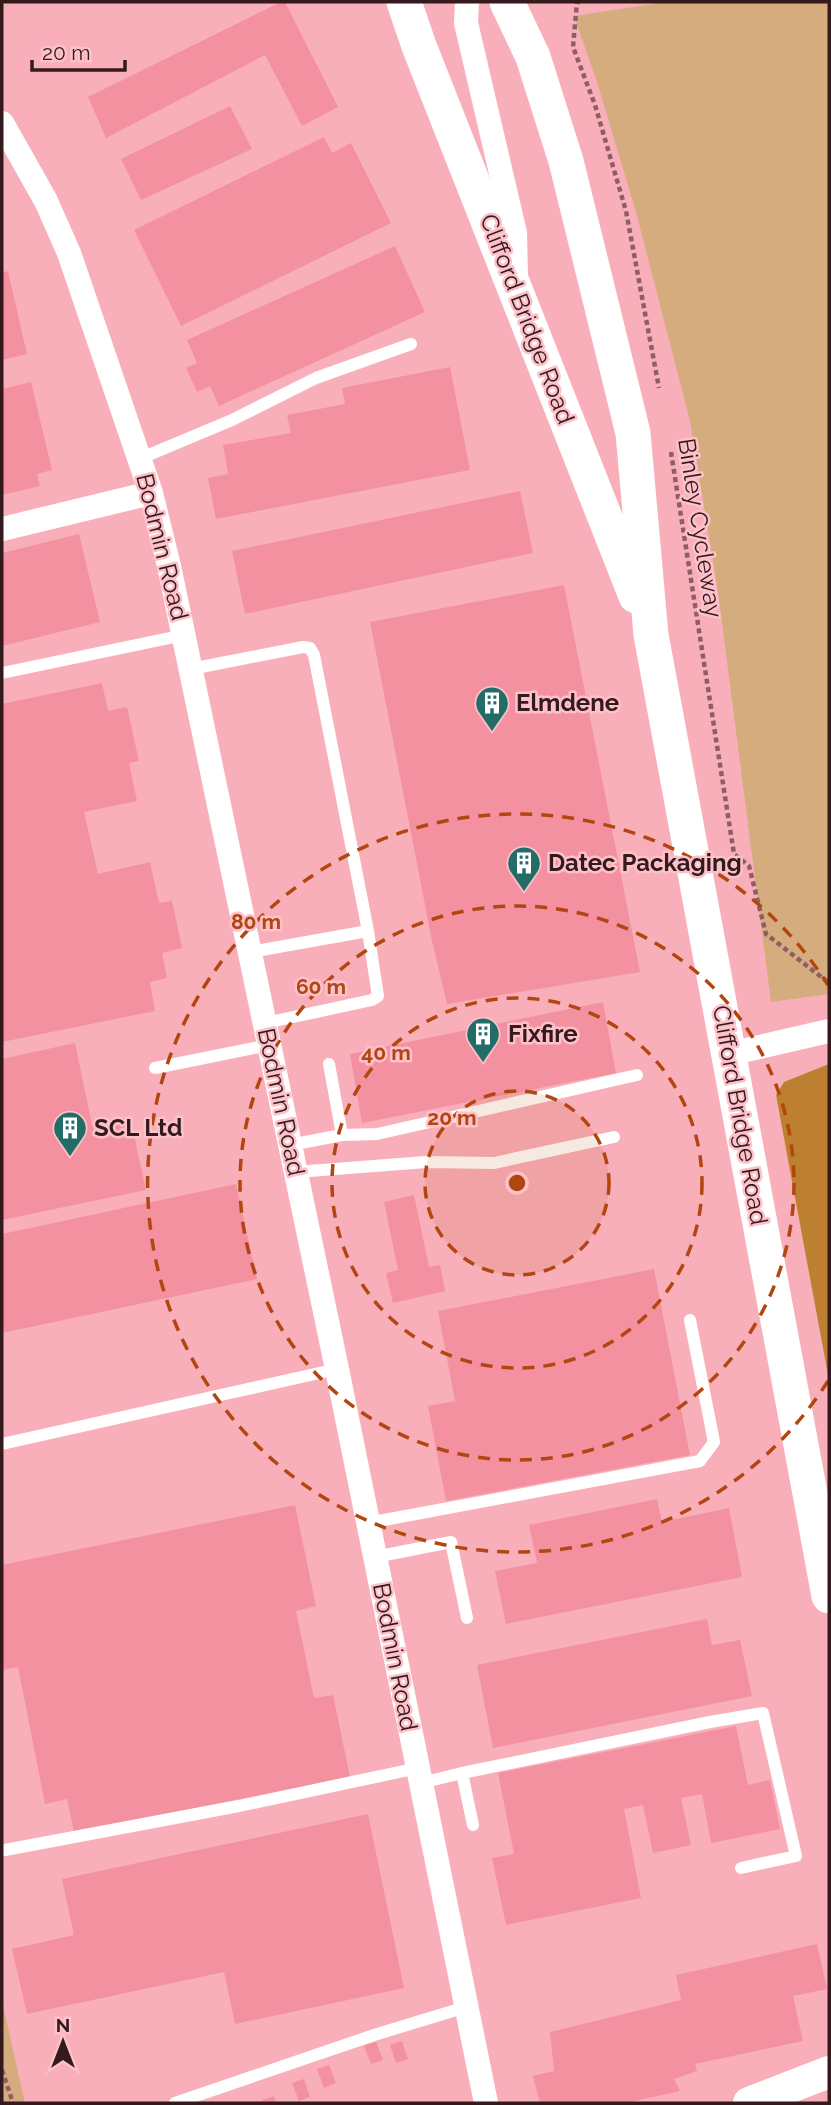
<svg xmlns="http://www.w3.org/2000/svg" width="831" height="2105" font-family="Raleway,sans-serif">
<rect width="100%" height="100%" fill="#f9afb9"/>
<path fill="#d5ac7e" d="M667 2H829V994L771 1002 718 592 690 421 636 212 597 82 574 16Z
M2 2001 25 2103H2Z"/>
<path fill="#bd8030" d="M829 1064V1380L776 1095 784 1082Z"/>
<path fill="#f391a1" d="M281 2H285L338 107 302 126 265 55 106 138 88 97Z
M230 106 252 149 141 200 121 159Z
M324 137 332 153 351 143 391 223 181 326 134 230Z
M395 246 425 312 219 406 210 386 197 392 186 368 197 363 187 340Z
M8 271 27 354 2 360V273Z
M450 367 470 470 216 519 208 478 228 474 223 445 291 433 287 415 345 404 342 388Z
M31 382 52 470 37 474 40 486 2 495V389Z
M520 491 533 553 245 614 232 551Z
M79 534 100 622 2 646V553Z
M564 585 640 972 447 1004 432 941 370 622Z
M102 683 108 711 127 707 139 761 129 763 137 801 84 812 98 874 150 862 159 903 172 901 182 948 162 953 167 978 150 982 155 1011 2 1042V704Z
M603 1002 616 1073 362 1123 350 1054Z
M75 1043 92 1125 130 1117 146 1190 2 1220V1059Z
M236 1184 257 1279 2 1333V1234Z
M414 1195 429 1267 440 1265 445 1291 393 1303 386 1273 398 1270 384 1202Z
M654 1269 690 1455 446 1501 428 1406 455 1401 438 1311Z
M657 1499 662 1522 729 1508 742 1577 506 1624 495 1571 537 1563 529 1525Z
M295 1505 316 1606 296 1611 314 1698 333 1695 350 1777 74 1832 67 1799 45 1804 18 1667 2 1670V1565Z
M707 1619 712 1645 740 1640 752 1696 493 1748 477 1665Z
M736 1726 748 1785 770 1780 780 1829 711 1843 702 1794 681 1798 691 1845 653 1853 643 1805 624 1809 641 1898 506 1925 492 1858 514 1854 498 1773Z
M368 1814 404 1988 235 2024 224 1972 27 2014 12 1949 74 1935 62 1879Z
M817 1944 827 1989 793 1996 803 2041 695 2064 697 2071 674 2079 680 2091 626 2103H540L533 2076 554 2071 550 2032 681 2000 676 1975Z
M402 2041 408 2059 396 2063 390 2045Z
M376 2042 383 2060 371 2064 364 2046Z
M329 2065 336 2083 324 2088 317 2069Z
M304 2079 310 2097 299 2101 292 2083Z
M274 2096 276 2103H263L262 2100Z"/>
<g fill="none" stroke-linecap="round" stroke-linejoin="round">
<path stroke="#8f5e65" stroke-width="4.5" stroke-dasharray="5 3.5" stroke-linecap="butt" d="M580 2H577L573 47 595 105 626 211 659 388
M671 452 734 854 749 866 766 934 829 983
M2 2070 13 2103"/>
<path stroke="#fff" stroke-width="12" d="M139 459 232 420 316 378 411 344
M191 669 303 647 310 648 314 655 368 931 378 996 372 1000 265 1023
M2 673 184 635
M250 952 368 931
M329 1064 342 1135
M155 1068 269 1045
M290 1145 342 1135 377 1134 637 1075
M296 1172 426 1162 494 1163 614 1137
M2 1444 337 1369
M368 1523 700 1461 714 1442 690 1320
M375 1557 451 1542 467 1618
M462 1773 710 1722 763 1713 796 1856 741 1868
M421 1783 462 1773 473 1825
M5 1850 239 1806 418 1768
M175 2103 374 2035 466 2007"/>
<path stroke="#fff" stroke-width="24" d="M467 2 466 23 515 233 516 276
M2 123 46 201 69 253 151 493 169 566 337 1369 486 2103
M2 529 151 493
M729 1054 829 1031"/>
<path stroke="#fff" stroke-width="32" d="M749 2103 829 2072"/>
<path stroke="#fff" stroke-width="35" d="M404 2 419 46 636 596
M507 2 533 57 566 161 633 433 651 635 829 1596"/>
</g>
<circle cx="517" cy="1183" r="92" fill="#b24611" fill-opacity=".12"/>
<g fill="none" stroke="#b24611" stroke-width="3.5" stroke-dasharray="12 9">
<circle cx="517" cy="1183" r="92"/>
<circle cx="517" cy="1183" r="185"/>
<circle cx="517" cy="1183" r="277"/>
<path d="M828 1381A369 369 0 1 1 828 985"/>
</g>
<defs>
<g id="building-pin" transform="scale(1.75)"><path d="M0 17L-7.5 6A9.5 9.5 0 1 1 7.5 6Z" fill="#226d68" stroke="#fdc1c9"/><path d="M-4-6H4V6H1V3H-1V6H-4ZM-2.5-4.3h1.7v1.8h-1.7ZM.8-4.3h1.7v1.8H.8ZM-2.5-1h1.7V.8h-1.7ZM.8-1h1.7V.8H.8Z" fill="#fff"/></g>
</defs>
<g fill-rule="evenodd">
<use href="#building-pin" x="492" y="703"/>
<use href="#building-pin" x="524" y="863"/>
<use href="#building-pin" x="483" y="1034"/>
<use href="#building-pin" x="70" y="1128"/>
</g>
<g text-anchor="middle" stroke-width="5" stroke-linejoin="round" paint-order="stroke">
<g font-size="24" fill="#34191d" stroke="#fdc1c9">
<text transform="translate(527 319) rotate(69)" y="8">Clifford Bridge Road</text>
<text transform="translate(700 528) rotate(81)" y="8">Binley Cycleway</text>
<text transform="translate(162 547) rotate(76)" y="8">Bodmin Road</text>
<text transform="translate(281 1102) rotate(78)" y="8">Bodmin Road</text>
<text transform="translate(740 1115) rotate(80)" y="8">Clifford Bridge Road</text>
<text transform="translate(395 1657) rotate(79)" y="8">Bodmin Road</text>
</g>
<g font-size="24" font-weight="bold" fill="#34191d" stroke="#fdc1c9" text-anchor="start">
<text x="516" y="711">Elmdene</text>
<text x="548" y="871">Datec Packaging</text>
<text x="508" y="1042">Fixfire</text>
<text x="94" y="1136">SCL Ltd</text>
</g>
</g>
<circle cx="517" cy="1183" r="10" fill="#b24611" stroke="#fdc1c9" stroke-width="3.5"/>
<g font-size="21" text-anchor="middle" font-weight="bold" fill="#b24611" stroke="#fdc1c9" stroke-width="5" stroke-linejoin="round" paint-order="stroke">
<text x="256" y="929">80 m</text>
<text x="321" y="994">60 m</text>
<text x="386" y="1060">40 m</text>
<text x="452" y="1125">20 m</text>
</g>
<rect width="831" height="2105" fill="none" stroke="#34191d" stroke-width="7"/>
<g transform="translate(63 2042)" stroke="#fdc1c9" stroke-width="5" paint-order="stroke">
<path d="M0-5L12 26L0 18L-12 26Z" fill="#34191d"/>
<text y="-10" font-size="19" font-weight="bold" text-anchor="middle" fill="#34191d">N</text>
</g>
<path d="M32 60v10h93v-10" fill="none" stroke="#34191d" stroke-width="3.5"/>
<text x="42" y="60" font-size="21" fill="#34191d" stroke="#fdc1c9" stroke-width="5" paint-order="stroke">20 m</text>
</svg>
